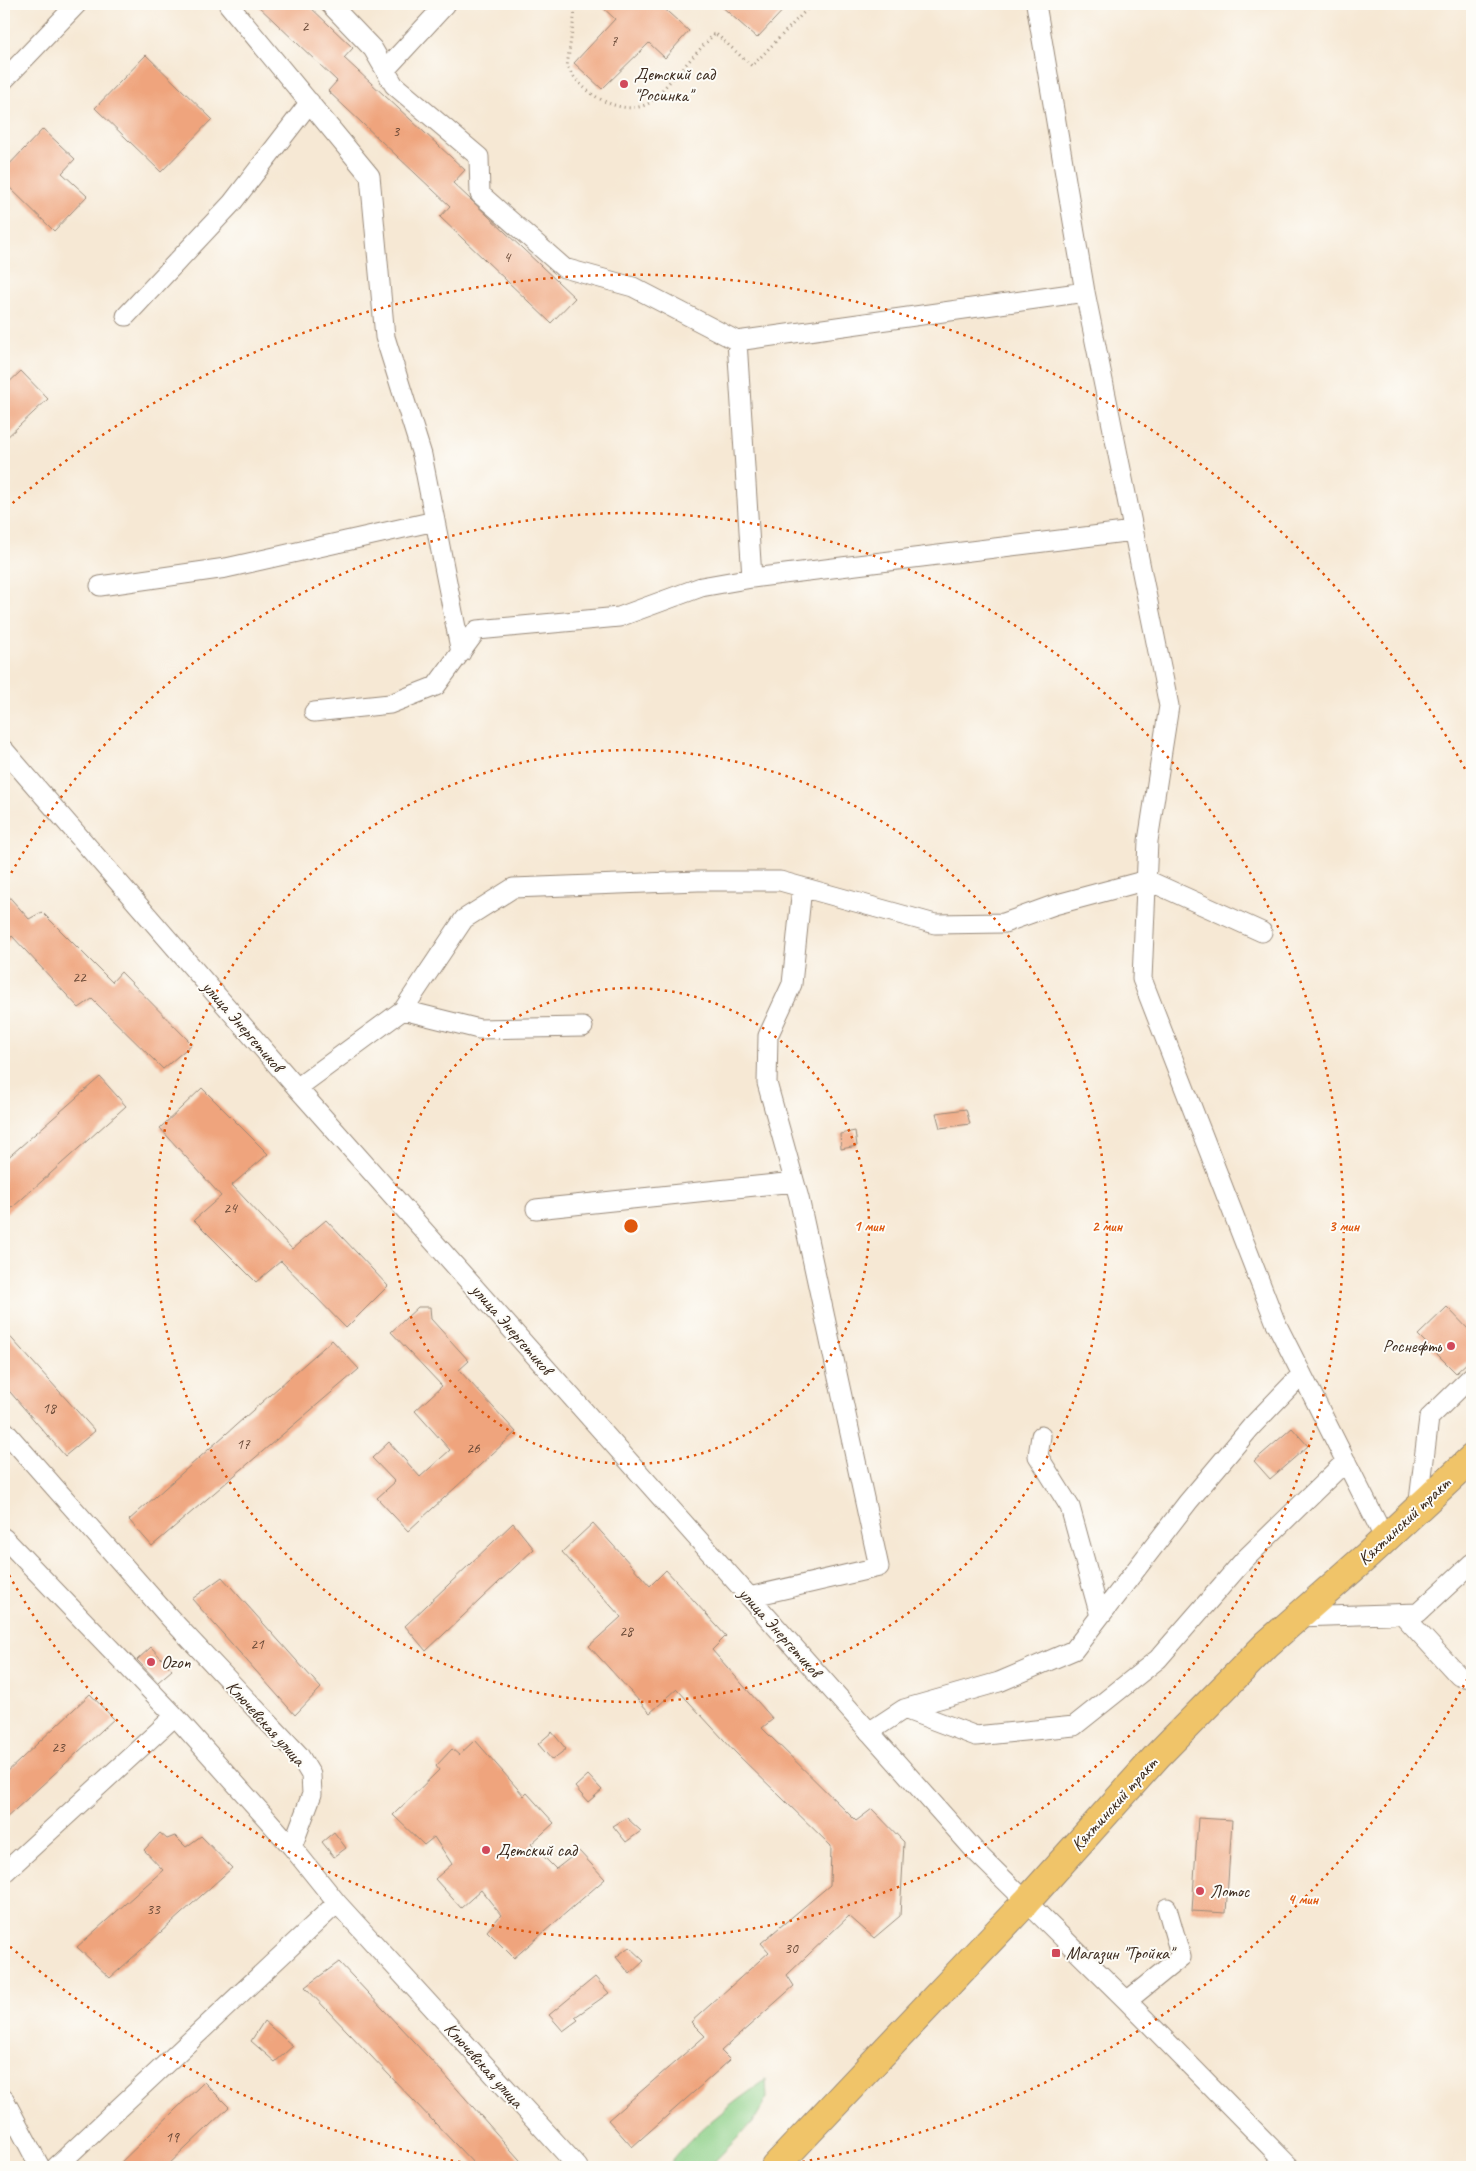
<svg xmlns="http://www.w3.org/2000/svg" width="1476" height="2171" font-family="Caveat,sans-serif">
<rect width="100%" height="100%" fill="#fdfcf7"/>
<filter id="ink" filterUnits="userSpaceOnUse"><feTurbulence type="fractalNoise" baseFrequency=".02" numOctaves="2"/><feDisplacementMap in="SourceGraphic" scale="10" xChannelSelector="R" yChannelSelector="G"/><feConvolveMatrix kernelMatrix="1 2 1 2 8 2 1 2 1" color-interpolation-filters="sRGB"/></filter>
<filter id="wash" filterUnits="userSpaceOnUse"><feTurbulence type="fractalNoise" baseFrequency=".0096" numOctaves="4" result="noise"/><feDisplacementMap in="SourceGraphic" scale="20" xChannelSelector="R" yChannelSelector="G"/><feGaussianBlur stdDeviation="1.12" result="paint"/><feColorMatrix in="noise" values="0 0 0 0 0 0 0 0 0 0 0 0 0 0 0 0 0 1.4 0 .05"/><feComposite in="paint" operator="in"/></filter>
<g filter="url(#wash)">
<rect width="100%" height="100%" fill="#f6e8d4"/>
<path fill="#8ed089" stroke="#647d54" d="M766 2080 767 2098 754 2121 709 2167H667C694 2132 729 2105 766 2080Z"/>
<g id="blocks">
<path fill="#efa47d" d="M256 4H307L353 48 344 58 465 170 453 183 575 298 551 323 440 217 450 206 328 91 337 81Z
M599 4H659L689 31 665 58 649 43 602 89 574 63 615 19Z
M719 4H789L757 38Z
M146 55 212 119 161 172 95 108Z
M43 129 75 159 62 173 87 196 54 231 4 182V170Z
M21 371 48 399 4 440V387Z
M4 891 29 919 42 912 112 982 121 972 192 1044 163 1069 92 999 79 1008 12 936 4 946Z
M100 1077 126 1106 4 1215V1161Z
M202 1088 268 1154 232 1185 292 1249 326 1220 388 1286 346 1328 281 1261 256 1282 194 1220 221 1196 160 1128Z
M966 1109 970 1124 940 1128 936 1113Z
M855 1131 857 1146 841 1149 840 1134Z
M418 1307H430L431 1319 469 1361 459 1370 516 1432 408 1531 377 1498 395 1482 372 1458 389 1442 420 1477 450 1450 415 1411 442 1386 391 1332Z
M1447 1307 1472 1333V1358L1456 1373 1418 1335Z
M4 1330 95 1431 65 1456 4 1385Z
M332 1340 359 1369 152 1546 129 1520Z
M1292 1428 1308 1446 1270 1479 1254 1461Z
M513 1523 534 1549 426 1651 405 1626Z
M593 1523 650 1586 666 1570 726 1636 712 1650 773 1719 762 1728 856 1821 872 1809 904 1842 900 1916 874 1938 849 1916 787 1975 794 1986 721 2051 730 2060 632 2147 608 2120 705 2036 691 2022 769 1952 761 1943 830 1885 831 1846 735 1752 677 1689 650 1713 589 1646 621 1617 562 1552Z
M222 1577 321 1688 295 1715 192 1599Z
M151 1647 172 1670 158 1682 137 1660Z
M90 1694 114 1719 4 1820V1775Z
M552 1732 566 1749 552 1760 538 1744Z
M475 1740 524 1796 527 1793 554 1823 531 1844 556 1869 579 1851 605 1879 514 1958 487 1931 501 1915 481 1890 461 1908 435 1879 452 1864 434 1837 424 1845 393 1815 439 1770 436 1766 452 1749 459 1755Z
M588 1775 602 1790 588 1802 575 1787Z
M627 1818 641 1831 626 1842 613 1826Z
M1198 1818 1232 1820 1226 1913 1192 1911Z
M334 1832 346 1848 334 1857 322 1842Z
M160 1833 167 1839 175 1836 186 1847 201 1836 232 1868 110 1978 77 1947 163 1870 144 1850Z
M629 1947 644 1961 630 1974 616 1957Z
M339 1962 443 2073 526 2167H477L305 1987Z
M595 1977 609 1993 575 2017 578 2020 563 2031 549 2015Z
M264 2021 293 2046 275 2062 251 2041Z
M204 2082 229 2107 166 2167H116Z"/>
</g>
</g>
<g filter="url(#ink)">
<use href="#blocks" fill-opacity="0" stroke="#988979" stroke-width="1"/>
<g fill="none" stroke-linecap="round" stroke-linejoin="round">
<g stroke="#988979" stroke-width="21">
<path id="minor" d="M228 4 370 176 385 337 422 455 461 653
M330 4 373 49 394 85 479 157 480 194 564 268 633 287 737 341 752 578
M1036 4 1085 292 1169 706 1148 841 1142 979 1275 1321 1385 1539
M385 70 446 4
M4 80 77 4
M126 316 232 203 310 102
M737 341 1085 292
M100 586 226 568 435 521
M314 712 390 704 436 686 477 630 619 617 701 587 752 578 1133 531
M4 750 297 1088 977 1853 1127 2001 1290 2167
M403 1010 479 1029 583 1027
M297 1088 403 1010 464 919 513 888 698 881H780L935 924 1004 923 1054 905 1147 880 1262 932
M536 1209 794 1182
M4 1430 170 1618 299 1755 311 1775 312 1794 292 1847
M1041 1436 1038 1456 1070 1507 1100 1616
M1418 1509 1429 1418 1472 1376
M4 1538 175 1716 292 1847 337 1903 578 2167
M749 1597 879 1567 799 1198 767 1083 768 1036 792 984 802 887
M1402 1614 1459 1676 1472 1678
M1298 1617 1418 1613 1472 1563
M904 1709 999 1682 1074 1650 1188 1502 1252 1426 1302 1374
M869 1732 904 1709 976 1736 1074 1726 1158 1659 1245 1559 1346 1461
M4 1873 175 1716
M1127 2001 1181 1957 1167 1908
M4 2099 40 2167
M56 2167 337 1903"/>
</g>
<g stroke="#988979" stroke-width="30">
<path id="highway" d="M775 2167 1026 1902 1158 1755 1267 1644 1368 1555 1472 1458"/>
</g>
<path stroke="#988979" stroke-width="3" stroke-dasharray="1 4" stroke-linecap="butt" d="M576 4 567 66C580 92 622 120 651 102L715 33 752 66 812 4"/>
<use href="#minor" stroke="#fff" stroke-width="19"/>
<use href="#highway" stroke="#f0c469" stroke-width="28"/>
</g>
</g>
<g fill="none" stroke="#df570d" stroke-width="2.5" stroke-dasharray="2.5 5">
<circle cx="631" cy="1226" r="238"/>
<circle cx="631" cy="1226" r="476"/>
<path d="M4 886A713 713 0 1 1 4 1566"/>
<path d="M1471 1672A951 951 0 0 1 772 2167M490 2167A951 951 0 0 1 7 1944M7 508A951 951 0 0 1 1471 780"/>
</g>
<g fill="#d1495b" stroke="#fdfcf7" stroke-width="2">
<circle cx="624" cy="84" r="5"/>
<circle cx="1451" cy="1346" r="5"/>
<circle cx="151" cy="1662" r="5"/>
<circle cx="486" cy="1850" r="5"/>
<circle cx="1200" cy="1891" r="5"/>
<rect x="1051" y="1948" width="10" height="10" rx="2.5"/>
</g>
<g text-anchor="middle" stroke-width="4" stroke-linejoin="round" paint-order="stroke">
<g font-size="15" fill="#684836">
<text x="305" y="31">2</text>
<text x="614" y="46">7</text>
<text x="396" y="136">3</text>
<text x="507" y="262">4</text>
<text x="79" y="982">22</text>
<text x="230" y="1213">24</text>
<text x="49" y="1413">18</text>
<text x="243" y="1449">17</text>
<text x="473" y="1453">26</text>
<text x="626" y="1636">28</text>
<text x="257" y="1649">21</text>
<text x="58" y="1752">23</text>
<text x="153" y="1914">33</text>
<text x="791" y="1953">30</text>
<text x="172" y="2142">19</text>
</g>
<g font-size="18" fill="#3b2a1e" stroke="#fdfcf7" text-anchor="start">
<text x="634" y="80">Детский сад<tspan x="634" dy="21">"Росинка"</tspan></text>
<text x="1441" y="1352" text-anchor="end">Роснефть</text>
<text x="161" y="1668">Ozon</text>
<text x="496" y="1856">Детский сад</text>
<text x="1210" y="1897">Лотос</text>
<text x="1066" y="1959">Магазин "Тройка"</text>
</g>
<g font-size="18" fill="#3b2a1e" stroke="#fdfcf7">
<text transform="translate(243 1026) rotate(49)" y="6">улица Энергетиков</text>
<text transform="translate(512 1329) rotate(49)" y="6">улица Энергетиков</text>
<text transform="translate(1404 1521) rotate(-43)" y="6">Кяхтинский тракт</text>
<text transform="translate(780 1632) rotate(48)" y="6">улица Энергетиков</text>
<text transform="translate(266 1723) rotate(48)" y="6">Ключевская улица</text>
<text transform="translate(1114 1804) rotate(-48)" y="6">Кяхтинский тракт</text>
<text transform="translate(484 2065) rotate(48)" y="6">Ключевская улица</text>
</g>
</g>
<circle cx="631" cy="1226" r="8" fill="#df570d" stroke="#fdfcf7" stroke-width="2.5"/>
<g font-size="15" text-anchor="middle" font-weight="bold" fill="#df570d" stroke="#fdfcf7" stroke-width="4" stroke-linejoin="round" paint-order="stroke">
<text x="869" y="1231">1 мин</text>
<text x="1107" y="1231">2 мин</text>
<text x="1344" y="1231">3 мин</text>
<text x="1303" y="1904">4 мин</text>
</g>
<rect width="1476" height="2171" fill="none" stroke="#fdfcf7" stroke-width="20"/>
</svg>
